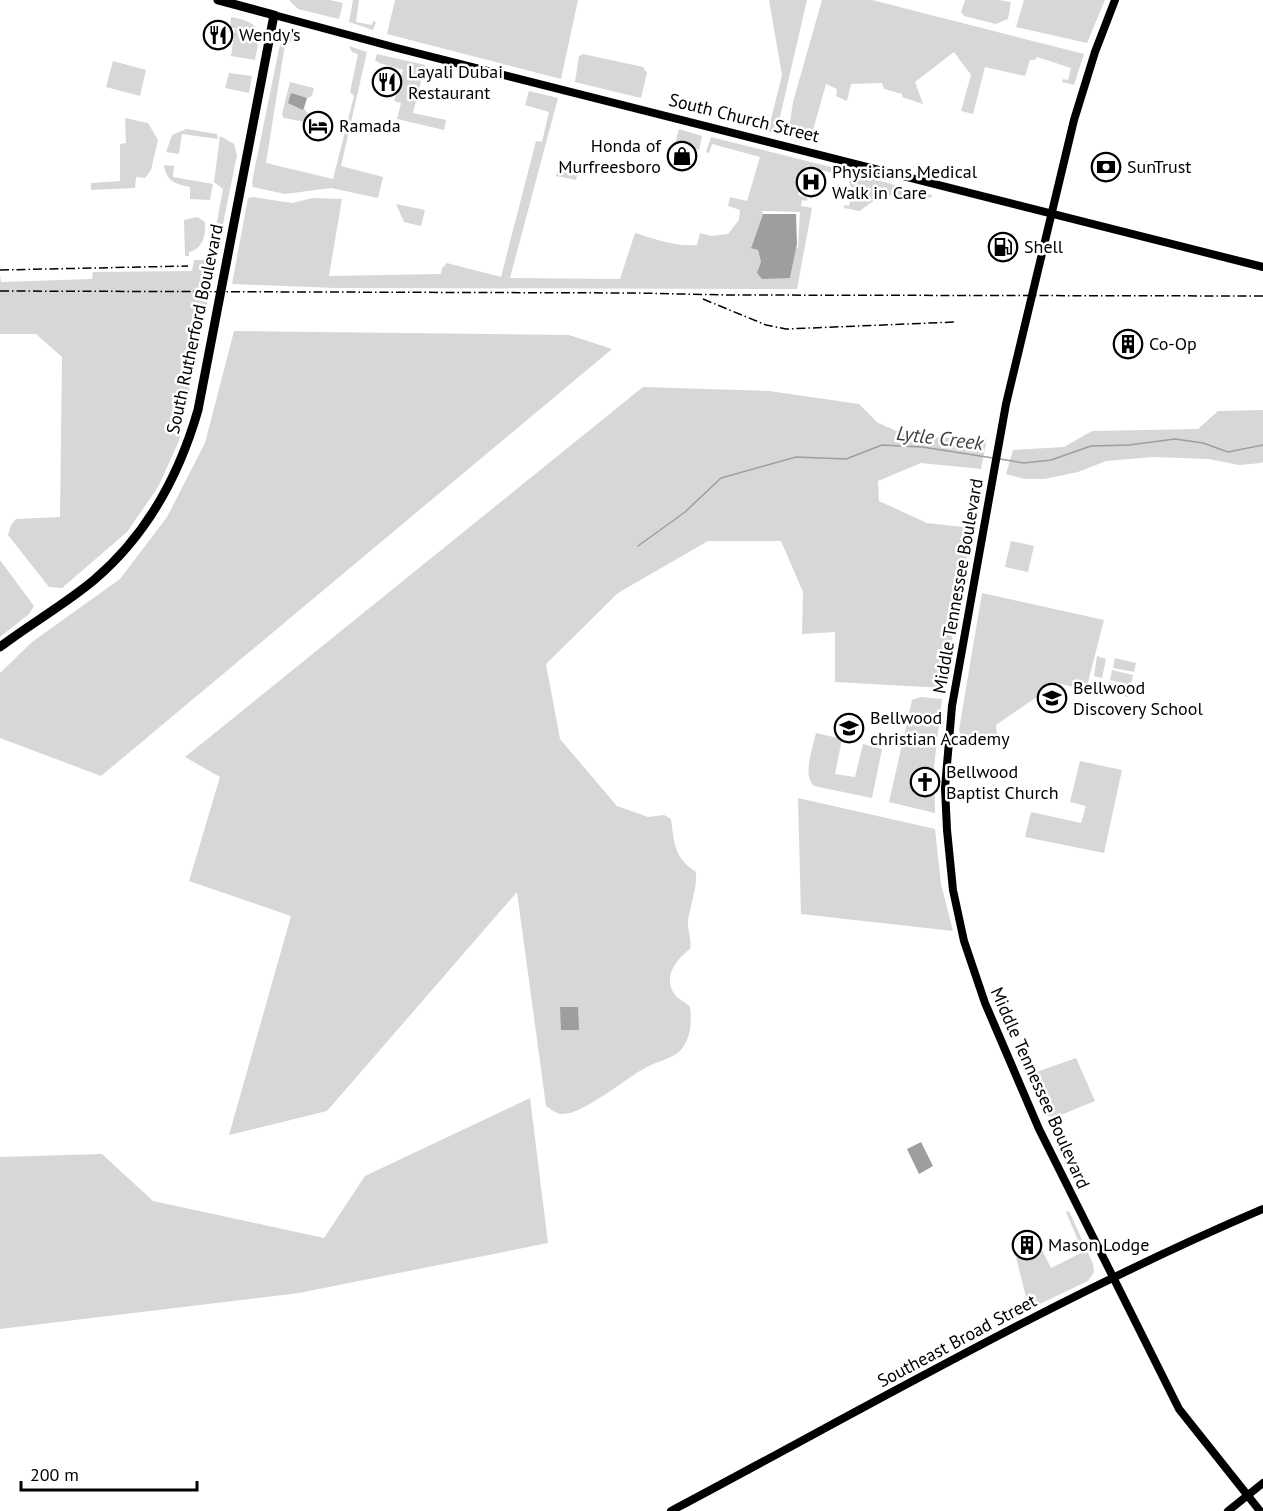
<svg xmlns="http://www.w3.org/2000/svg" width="1263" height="1511" font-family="'PT Sans',sans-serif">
<rect width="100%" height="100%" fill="#fff"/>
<path fill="#d7d7d7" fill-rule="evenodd" d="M289 0H330L343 3 339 19 298 9Z
M353 0H359L356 22 372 25 373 21 376 22 373 30 349 22Z
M395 0H578L561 79 387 34Z
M769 0H807L776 134 768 131 782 75Z
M822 0H872L1084 54 1074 85 1062 82 1063 79 1068 80 1071 68 1037 57 1035 60H1030L1025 76 985 67 973 114 961 111 971 75 954 52 915 82 923 104 902 97V94L884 89 882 83 851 84 847 101 836 96 837 89 826 84 810 141 795 138 790 130V122L793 102Z
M965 0H999L1011 2 1008 19 996 24 964 16 961 12Z
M1024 0H1105L1087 43 1016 27Z
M231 17C262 23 261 30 255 60L231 56 235 28H230Z
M292 32 299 34 289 43 285 44 266 163 333 179 354 96 350 92 358 54 352 52 349 46 367 52 341 166 383 177 378 198 331 188 285 194 253 187 252 182 281 39 286 34Z
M377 54 425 65 413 113 446 120 444 130 397 119 401 103 394 101 403 70 379 63 375 60Z
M583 54 643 67 647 73 641 98 575 82 579 56Z
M113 61 146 70 140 96 106 87Z
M229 73 252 76 249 93 225 88Z
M290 82 314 88 312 96 307 98 304 109 308 113 305 122 284 118 282 114Z
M529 91 558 98 510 278 620 279 635 233C655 239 676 247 697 245L700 233 711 236 728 234 739 220 740 210 728 206 730 197 747 201 760 157 712 144 709 153 706 152 711 137 835 168 839 175 807 166 798 195 808 198 806 201 802 200 801 206 812 208 797 289 335 288 232 284 248 198 253 197 292 203 313 198 342 199 329 276 441 274 442 268 447 263 501 277 536 141 542 142 549 112 525 105ZM762 211 800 212 798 248H796L790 278 761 262 758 250 751 247 763 214Z
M125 118 148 123 158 140 151 170 145 178 136 177 135 188 91 190V183L120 181V144L126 143Z
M186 129 217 134 218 139 182 134 179 154 166 152 172 135Z
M679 129 702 136 699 150 675 144Z
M220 136 234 144 237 155 179 441 158 487 127 532 62 588 49 587 8 535 11 525 16 519 60 517 62 357 36 334H0V274L1 282 92 279 93 272 192 271 194 260H210L223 189 214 182Z
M559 164 579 168 576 180 556 176Z
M164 165 174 166 173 177 213 184 210 200 190 199V187C175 184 166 181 164 165Z
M854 174 932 195 931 198 915 193 913 198C885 193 882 193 860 211L844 208V205L849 206 854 188 850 186 849 178Z
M396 204 425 210 421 226 404 222Z
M197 217 205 222C206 235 203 249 189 252V256H185L184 220Z
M234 331 569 335 612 349 101 776 0 738V673L32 642 120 579 167 517 205 443Z
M643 387 769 391 859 404 878 423 911 437 987 438 981 469 921 463 878 481 879 501 927 523 972 528 943 688 835 682V632L802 634 803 592 781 541H708L618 593 546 664 560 739 617 806 648 817 664 815 671 819C674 842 674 858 696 872 697 889 691 903 688 920 687 930 692 939 690 949 676 960 662 977 675 995 679 1000 686 1002 690 1007 692 1022 691 1039 680 1051 671 1059 658 1061 647 1067 627 1077 583 1115 562 1114 557 1114 550 1109 546 1106L517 892 327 1111 229 1135 291 916 189 881 220 777 185 757Z
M1263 410V462L1261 463 1239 465 1209 459 1153 457 1106 461 1078 472 1044 479H1024L1006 474 1013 450 1064 447 1092 431 1198 429 1218 411Z
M1011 541 1034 546 1028 572 1005 567Z
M0 560 34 606 29 614 0 637Z
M982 593 1104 620 1086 690 1057 683 996 725 997 735 988 743 962 738 959 730Z
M1097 656 1106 659 1102 678 1094 676Z
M1115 658 1136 663 1134 672 1113 668Z
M1112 670 1133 675 1131 685 1110 680Z
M1109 682 1130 687 1128 697 1107 692Z
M921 697 942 699 934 767 935 813 889 802 911 705 912 700Z
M816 733 842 739 835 774 855 777 863 744 882 749 872 798 814 786C802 775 813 748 816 733Z
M1080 761 1122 770 1104 853 1025 837 1031 812 1081 823 1086 806 1070 802Z
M798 798 935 829 941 884 953 931 801 914Z
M1076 1058 1095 1101 1056 1117 1046 1116 1028 1075Z
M530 1098 548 1243 299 1293 0 1329V1157L102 1154 153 1201 324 1238 365 1176Z
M1069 1211 1093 1264 1094 1272 1088 1281 1031 1308 1028 1305 1012 1241 1016 1238 1027 1258 1042 1250 1051 1268 1083 1252 1066 1212Z"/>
<path fill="#9e9e9e" d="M291 93 307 98 303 110 288 103Z
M763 214H796L797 244 790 278 762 279 757 273 761 262 758 250 751 248Z
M560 1007H578L579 1030H561Z
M921 1142 933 1166 919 1174 907 1149Z"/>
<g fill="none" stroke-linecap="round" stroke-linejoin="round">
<path stroke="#9e9e9e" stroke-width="1.5" d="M1000 459 1024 463 1051 460 1091 446 1129 445 1175 439 1203 443 1228 452 1263 445
M638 546 685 512 721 478 796 457 846 459 882 445 922 447 993 458"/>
<path stroke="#000" stroke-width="8" d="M1115 0 1095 52 1074 120 1006 404 952 706 945 788 947 830 953 890 964 941 985 1003 1039 1129 1179 1409 1260 1511
M274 15 397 48 1263 267
M671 1511C867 1407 1059 1296 1263 1209
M1228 1511 1263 1483"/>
<path stroke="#000" stroke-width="9" d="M0 647C30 624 64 605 94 580 147 535 179 476 198 410L274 15 218 0"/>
<path stroke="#000" stroke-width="1.5" stroke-dasharray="9 3 1.5 3" stroke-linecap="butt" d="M0 270 188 266
M0 291 636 293 728 295 1263 296
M703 299 766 325 786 329 954 322"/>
</g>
<defs>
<g id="restaurant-ring" transform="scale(1.5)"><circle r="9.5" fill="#fff" stroke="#000" stroke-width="1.5"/><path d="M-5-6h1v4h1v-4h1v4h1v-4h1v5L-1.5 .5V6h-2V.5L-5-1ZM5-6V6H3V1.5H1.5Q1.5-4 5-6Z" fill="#000"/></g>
<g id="hotel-ring" transform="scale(1.5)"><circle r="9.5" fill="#fff" stroke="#000" stroke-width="1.5"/><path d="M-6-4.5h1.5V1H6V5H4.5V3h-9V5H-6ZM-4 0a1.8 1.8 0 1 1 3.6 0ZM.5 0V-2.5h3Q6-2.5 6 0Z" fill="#000"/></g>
<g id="shop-ring" transform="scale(1.5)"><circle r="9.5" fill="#fff" stroke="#000" stroke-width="1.5"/><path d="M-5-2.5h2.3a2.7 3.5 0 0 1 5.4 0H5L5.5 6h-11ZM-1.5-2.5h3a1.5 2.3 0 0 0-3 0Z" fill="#000"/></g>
<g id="bank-ring" transform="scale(1.5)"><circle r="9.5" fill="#fff" stroke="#000" stroke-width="1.5"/><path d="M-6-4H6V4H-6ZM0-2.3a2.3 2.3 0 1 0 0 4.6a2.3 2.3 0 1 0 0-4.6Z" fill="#000"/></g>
<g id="hospital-ring" transform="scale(1.5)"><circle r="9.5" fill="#fff" stroke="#000" stroke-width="1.5"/><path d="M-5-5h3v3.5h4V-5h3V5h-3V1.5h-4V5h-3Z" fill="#000"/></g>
<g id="fuel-ring" transform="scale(1.5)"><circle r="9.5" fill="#fff" stroke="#000" stroke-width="1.5"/><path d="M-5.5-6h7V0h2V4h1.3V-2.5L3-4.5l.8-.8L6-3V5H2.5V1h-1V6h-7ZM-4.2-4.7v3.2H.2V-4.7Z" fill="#000"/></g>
<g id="building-ring" transform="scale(1.5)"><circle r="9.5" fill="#fff" stroke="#000" stroke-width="1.5"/><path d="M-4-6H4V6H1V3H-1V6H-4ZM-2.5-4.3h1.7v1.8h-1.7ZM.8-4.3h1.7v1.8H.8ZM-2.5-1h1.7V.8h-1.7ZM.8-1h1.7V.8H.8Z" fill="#000"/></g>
<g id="school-ring" transform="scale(1.5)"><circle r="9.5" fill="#fff" stroke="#000" stroke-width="1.5"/><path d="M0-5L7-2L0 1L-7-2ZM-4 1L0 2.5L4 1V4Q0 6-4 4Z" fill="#000"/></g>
<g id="church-ring" transform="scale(1.5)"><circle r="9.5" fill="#fff" stroke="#000" stroke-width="1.5"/><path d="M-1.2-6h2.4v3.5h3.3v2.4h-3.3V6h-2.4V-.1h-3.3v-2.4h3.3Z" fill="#000"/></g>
</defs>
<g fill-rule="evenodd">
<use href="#restaurant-ring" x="218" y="35"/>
<use href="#restaurant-ring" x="387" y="82"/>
<use href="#hotel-ring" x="318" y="126"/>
<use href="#shop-ring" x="682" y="156"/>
<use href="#bank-ring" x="1106" y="167"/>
<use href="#hospital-ring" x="811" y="182"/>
<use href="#fuel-ring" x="1003" y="247"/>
<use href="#building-ring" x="1128" y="344"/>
<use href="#school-ring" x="1052" y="698"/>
<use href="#school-ring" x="849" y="728"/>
<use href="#church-ring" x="925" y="782"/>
<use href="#building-ring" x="1027" y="1245"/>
</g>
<g text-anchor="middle" stroke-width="5" stroke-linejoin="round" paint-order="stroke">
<g font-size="18" fill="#000" stroke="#fff" text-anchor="start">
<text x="239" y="41">Wendy's</text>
<text x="408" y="78">Layali Dubai<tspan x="408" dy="21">Restaurant</tspan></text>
<text x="339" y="132">Ramada</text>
<text x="661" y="152" text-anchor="end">Honda of<tspan x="661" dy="21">Murfreesboro</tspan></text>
<text x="1127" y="173">SunTrust</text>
<text x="832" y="178">Physicians Medical<tspan x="832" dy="21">Walk in Care</tspan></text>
<text x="1024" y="253">Shell</text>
<text x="1149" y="350">Co-Op</text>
<text x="1073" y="694">Bellwood<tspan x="1073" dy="21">Discovery School</tspan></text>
<text x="870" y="724">Bellwood<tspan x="870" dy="21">christian Academy</tspan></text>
<text x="946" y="778">Bellwood<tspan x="946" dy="21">Baptist Church</tspan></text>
<text x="1048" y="1251">Mason Lodge</text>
</g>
<g font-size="18" fill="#000" stroke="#fff">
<text transform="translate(744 118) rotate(14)" y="6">South Church Street</text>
<text transform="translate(195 329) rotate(-78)" y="6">South Rutherford Boulevard</text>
<text transform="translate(958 586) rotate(-80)" y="6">Middle Tennessee Boulevard</text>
<text transform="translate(1040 1088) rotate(66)" y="6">Middle Tennessee Boulevard</text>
<text transform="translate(957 1341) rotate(-28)" y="6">Southeast Broad Street</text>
</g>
<g font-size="20" font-style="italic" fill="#3f3f3f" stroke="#fff">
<text transform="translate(940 438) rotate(7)" y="7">Lytle Creek</text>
</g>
</g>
<path d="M21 1481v9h176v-9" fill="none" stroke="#000000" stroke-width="3"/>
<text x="30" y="1481" font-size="18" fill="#000000" stroke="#ffffff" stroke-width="4.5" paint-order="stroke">200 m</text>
</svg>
